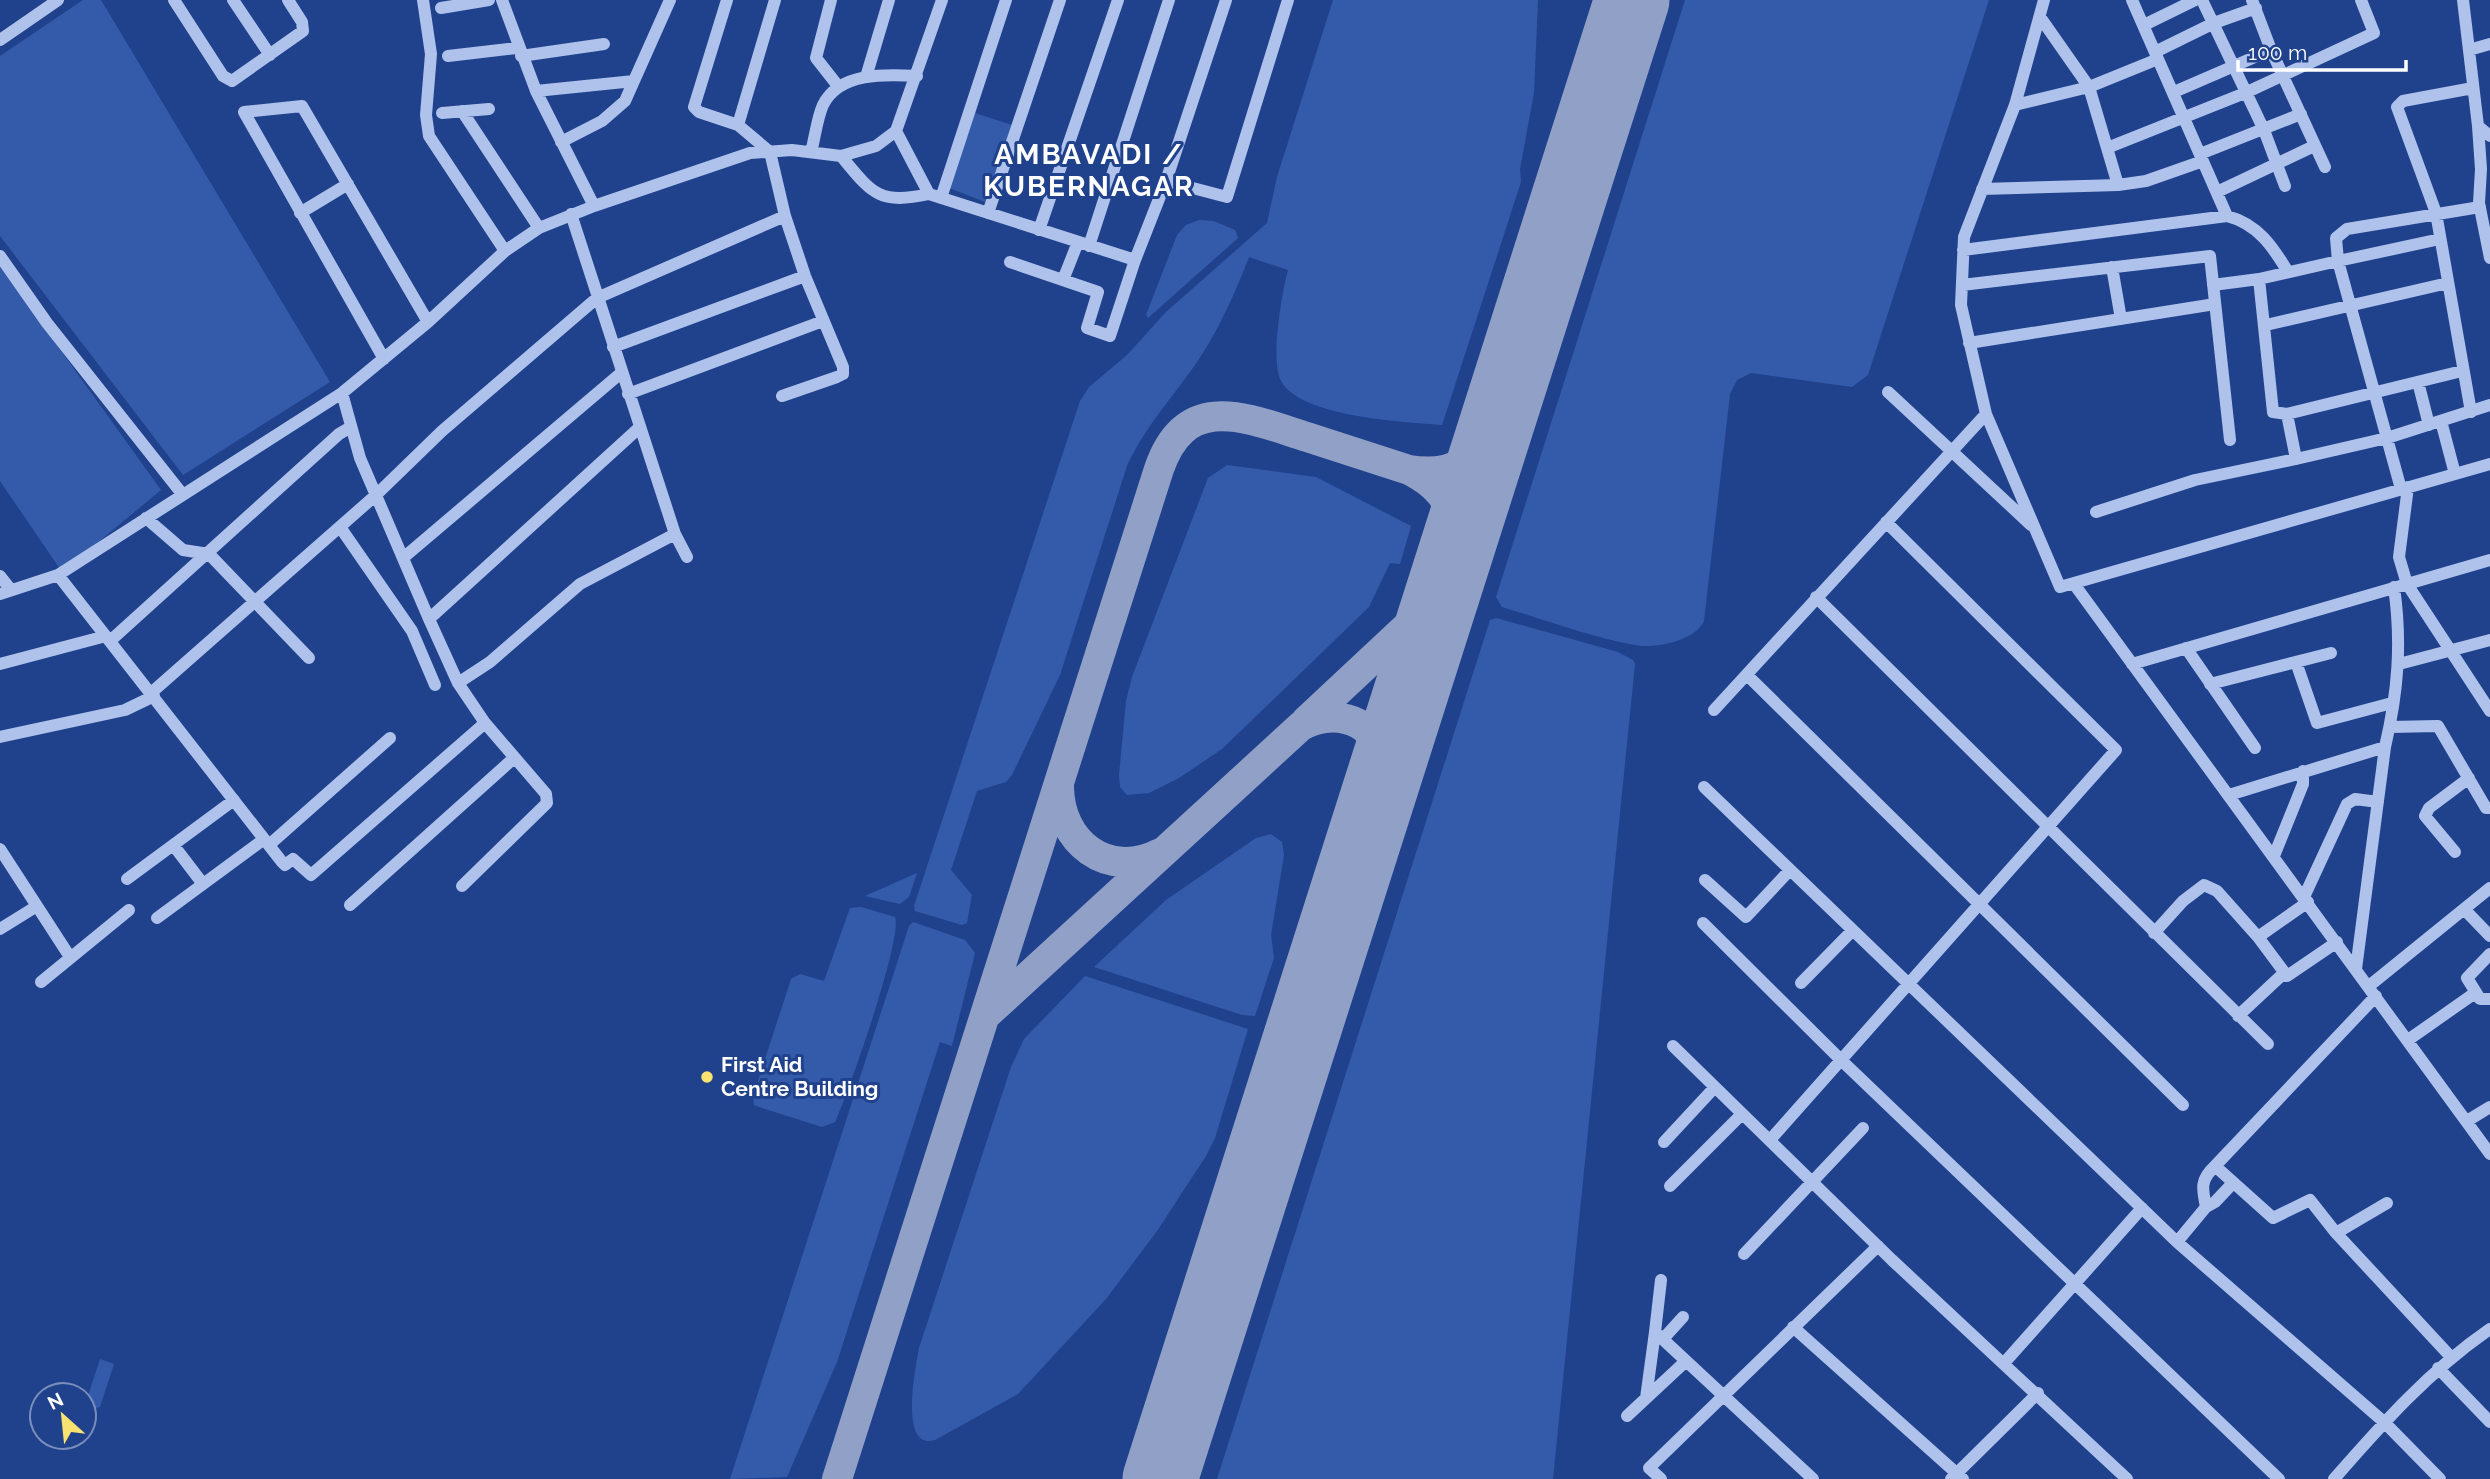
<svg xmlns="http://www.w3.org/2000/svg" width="2490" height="1479" font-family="Raleway,sans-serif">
<rect width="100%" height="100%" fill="#20428d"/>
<path fill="#345baa" d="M83 0H101L330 382 183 475 0 236V56Z
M1333 0H1538L1534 93 1520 169 1521 182 1442 425C1405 422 1300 417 1281 381 1270 359 1282 293 1288 270L1249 257C1235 293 1220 327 1199 359 1175 395 1145 426 1127 466L1060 675 1012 775 1006 782 977 791 951 870 972 895 967 923 962 925 915 911 914 906 1080 401 1089 387 1127 355 1166 312 1267 223 1277 177Z
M1685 0H1989L1868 375 1852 387 1751 373 1737 380 1730 394 1704 621C1695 641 1655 649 1635 645 1590 637 1546 620 1502 607L1496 597Z
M975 113 1015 126 985 202 949 188Z
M1199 220 1214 221 1235 230 1238 238 1148 318 1146 315 1177 235 1186 225Z
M0 266 161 490 62 572 0 481Z
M1227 465 1316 477 1411 526 1400 564 1390 563 1369 607 1222 749 1179 778 1149 793 1127 795 1120 787 1119 775 1126 701 1132 677 1208 478Z
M1496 618 1618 652 1633 660 1635 664 1553 1479H1217L1490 620Z
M1271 834 1282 842 1284 855 1271 935 1274 958 1255 1016 1242 1015 1094 967 1166 900 1256 838Z
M917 873 909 897 900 904 865 896Z
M861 907 895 917C903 938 848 1094 835 1122L822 1127 759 1107 754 1105 753 1096 791 979 800 974 824 981 850 908Z
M913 922 965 940 975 953 952 1046 940 1042 837 1362 787 1477 730 1479 909 926Z
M1085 976 1248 1029 1215 1138 1206 1156 1157 1231 1106 1299 1018 1394 935 1440C898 1451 916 1366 919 1348L1011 1067 1024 1039Z
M100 1359 114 1364 100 1407 92 1409 86 1402Z"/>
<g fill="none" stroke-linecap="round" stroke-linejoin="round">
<path stroke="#90a0c6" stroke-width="30" d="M1409 470C1456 494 1457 520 1451 569
M1306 721 1444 592
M1059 786C1059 842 1107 880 1160 853
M987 1014 1301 726C1330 710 1369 716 1380 751 1384 762 1382 774 1383 785
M837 1479 1159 469C1186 390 1247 418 1307 437 1341 448 1375 459 1409 470 1468 479 1483 447 1505 400"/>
<path stroke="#90a0c6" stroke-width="75" d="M1160 1479 1632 0"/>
<path stroke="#aec2ec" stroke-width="12" d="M174 0 223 76 232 81 303 31 302 22 288 0
M233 0 270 55
M423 0 431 54 426 115 429 136 505 251
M502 0 536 91 594 206
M727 0 694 107 699 112 738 125 770 152 785 216 805 276 843 367V374L837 377 782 396
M831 0 816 58 838 86
M2044 0 2015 105 1964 237 1961 305 1986 414 2060 587 2490 464
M2202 0 2264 130 2285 186
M2252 0 2271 50 2325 167
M2463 0 2478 126 2490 136
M441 8 489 0
M2144 25 2195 0
M0 40 58 0
M2469 50 2490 44
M2155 52 2214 23 2256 8
M448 56 517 48
M521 56 604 44
M866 77 889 0
M536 91 634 81
M2174 92 2271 50
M2015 105 2089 87 2040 17
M462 111 539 228
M442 113 489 109
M738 125 775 0
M2478 126 2481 169 2479 203 2490 258
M896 131 929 194 1135 260 1166 181 1226 0
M561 142 602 121 625 101 670 0
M2107 148 2245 93 2374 33 2361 0
M811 152C815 138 817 118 823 105 839 72 886 74 917 76
M2200 154 2301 114
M841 156C872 193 878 205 929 194
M1166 181 1227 197 1288 0
M2118 185 2146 181 2203 161
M1982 189 2118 185 2089 87 2158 59
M2217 192 2314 146
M941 198 1006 0
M300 213 348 184
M988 213 1060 0
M571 214 675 534 687 557
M2227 216C2258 224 2273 247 2288 272
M1039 230 1118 0
M2440 239 2338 261 2336 238 2347 229 2480 207
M1089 246 1169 0
M1963 250 2227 216 2132 0
M0 256 47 323 183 495
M1010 262 1098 292 1087 328 1110 336 1135 260
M2112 267 2121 319
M2259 279 2338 261 2401 489
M1063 280 1078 242
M1962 285 2210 256 2230 440
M2213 285 2259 279 2273 412 2287 414 2296 459 2387 438 2490 405
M2266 325 2448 283
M1969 343 2215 304
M613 347 805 276
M384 359 244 112 302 106 428 322
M2418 382 2429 425
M1888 392 2031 525
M342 393 360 458 429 619 458 683 485 723
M628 394 823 321
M2471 412 2436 213 2397 107 2403 101 2473 88
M2287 414 2462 371
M2441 421 2455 474
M2408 487 2399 557 2407 584 2490 711
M2096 512 2195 480 2296 459
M146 518 183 550 209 554 309 658
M340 527 412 631 435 685
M403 558 621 373
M58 575 282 862 285 865 293 859 311 875 485 723 546 794 547 803 462 886
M0 576 11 590
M2074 584 2490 1154
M0 594 58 575 342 393 428 322 505 251 539 228 594 206 750 153 792 150 841 156 876 146 896 131 942 0
M1816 597 2268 1044
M429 619 640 427
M110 641 339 434 351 427
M2186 648 2255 748
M2296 662 2317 723 2392 703
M0 664 106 636
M2132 664 2490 560
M2399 664 2490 640
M1747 675 2183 1105
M458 683 490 662 580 584 675 534
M2210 684 2331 653
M151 693 376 495 442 431 597 298 785 216
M1714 710 1986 414
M2390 727 2438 726 2486 808H2490
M0 737 125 710 154 696
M2385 747C2398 692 2402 643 2394 587
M1704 787 2177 1242 2384 1422 2440 1479
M2229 795 2385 747 2356 969
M269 845 390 738
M174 846 203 884
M0 849 70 957
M2455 852 2425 816 2429 808 2469 778
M2274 856 2303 784V771
M127 879 234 800
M1705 880 1746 917 1790 870
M2304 897 2347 804 2355 799 2378 802
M350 905 514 758
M2464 909 2490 936
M157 918 263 840
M1703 923 1841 1060 2279 1479
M0 929 37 906
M2154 933 2183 901 2204 885 2217 891 2258 937 2308 902
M2258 937 2287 976 2337 942
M2490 954 2467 978 2480 999H2490
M41 982 129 910
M1801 983 1852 931
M2369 986 2490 888
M2238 1016 2283 974
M2408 1040 2475 993
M1673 1046 1892 1260 2127 1479
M2467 1121 2490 1107
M1770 1140 2116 750 1886 522
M1664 1142 1715 1087
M1670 1186 1742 1114
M2387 1203 2336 1233 2450 1356
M2206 1207C2202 1188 2200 1180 2215 1166
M2336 1233 2310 1200 2273 1218 2215 1166 2376 996
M2177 1242 2206 1207 2215 1202 2233 1183
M1744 1254 1863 1128
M1661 1280 1655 1332 1813 1479
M1793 1327 1963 1479
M1663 1339 1683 1317
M2005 1362 2142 1208
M2438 1368 2490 1422
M1646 1398 1655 1332
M1627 1416 1686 1361
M1661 1479 1649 1468 1878 1246
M1951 1479 2038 1393
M2334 1479C2382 1424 2429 1371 2490 1329"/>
</g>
<circle fill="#f9e26f" stroke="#20428d" stroke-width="2.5" cx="707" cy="1077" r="7"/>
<g text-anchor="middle" stroke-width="6" stroke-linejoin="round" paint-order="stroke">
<g font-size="21" font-weight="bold" fill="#fff" stroke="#20428d" text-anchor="start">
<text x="721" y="1072">First Aid<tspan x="721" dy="24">Centre Building</tspan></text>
</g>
<g font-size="28" font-weight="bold" letter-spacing="2" fill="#fff" stroke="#20428d">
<text x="1089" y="164">AMBAVADI /<tspan x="1089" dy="32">KUBERNAGAR</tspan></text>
</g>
</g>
<g transform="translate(63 1416) rotate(333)"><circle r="33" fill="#20428d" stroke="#798ebb" stroke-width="2"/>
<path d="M0-5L12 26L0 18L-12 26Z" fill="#f9e26f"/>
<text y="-10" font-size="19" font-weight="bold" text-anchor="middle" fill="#ffffff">N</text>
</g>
<path d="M2238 60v10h168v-10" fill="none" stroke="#ffffff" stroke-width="3.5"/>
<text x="2248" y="60" font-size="21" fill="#ffffff" stroke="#20428d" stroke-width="5" paint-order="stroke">100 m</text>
</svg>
